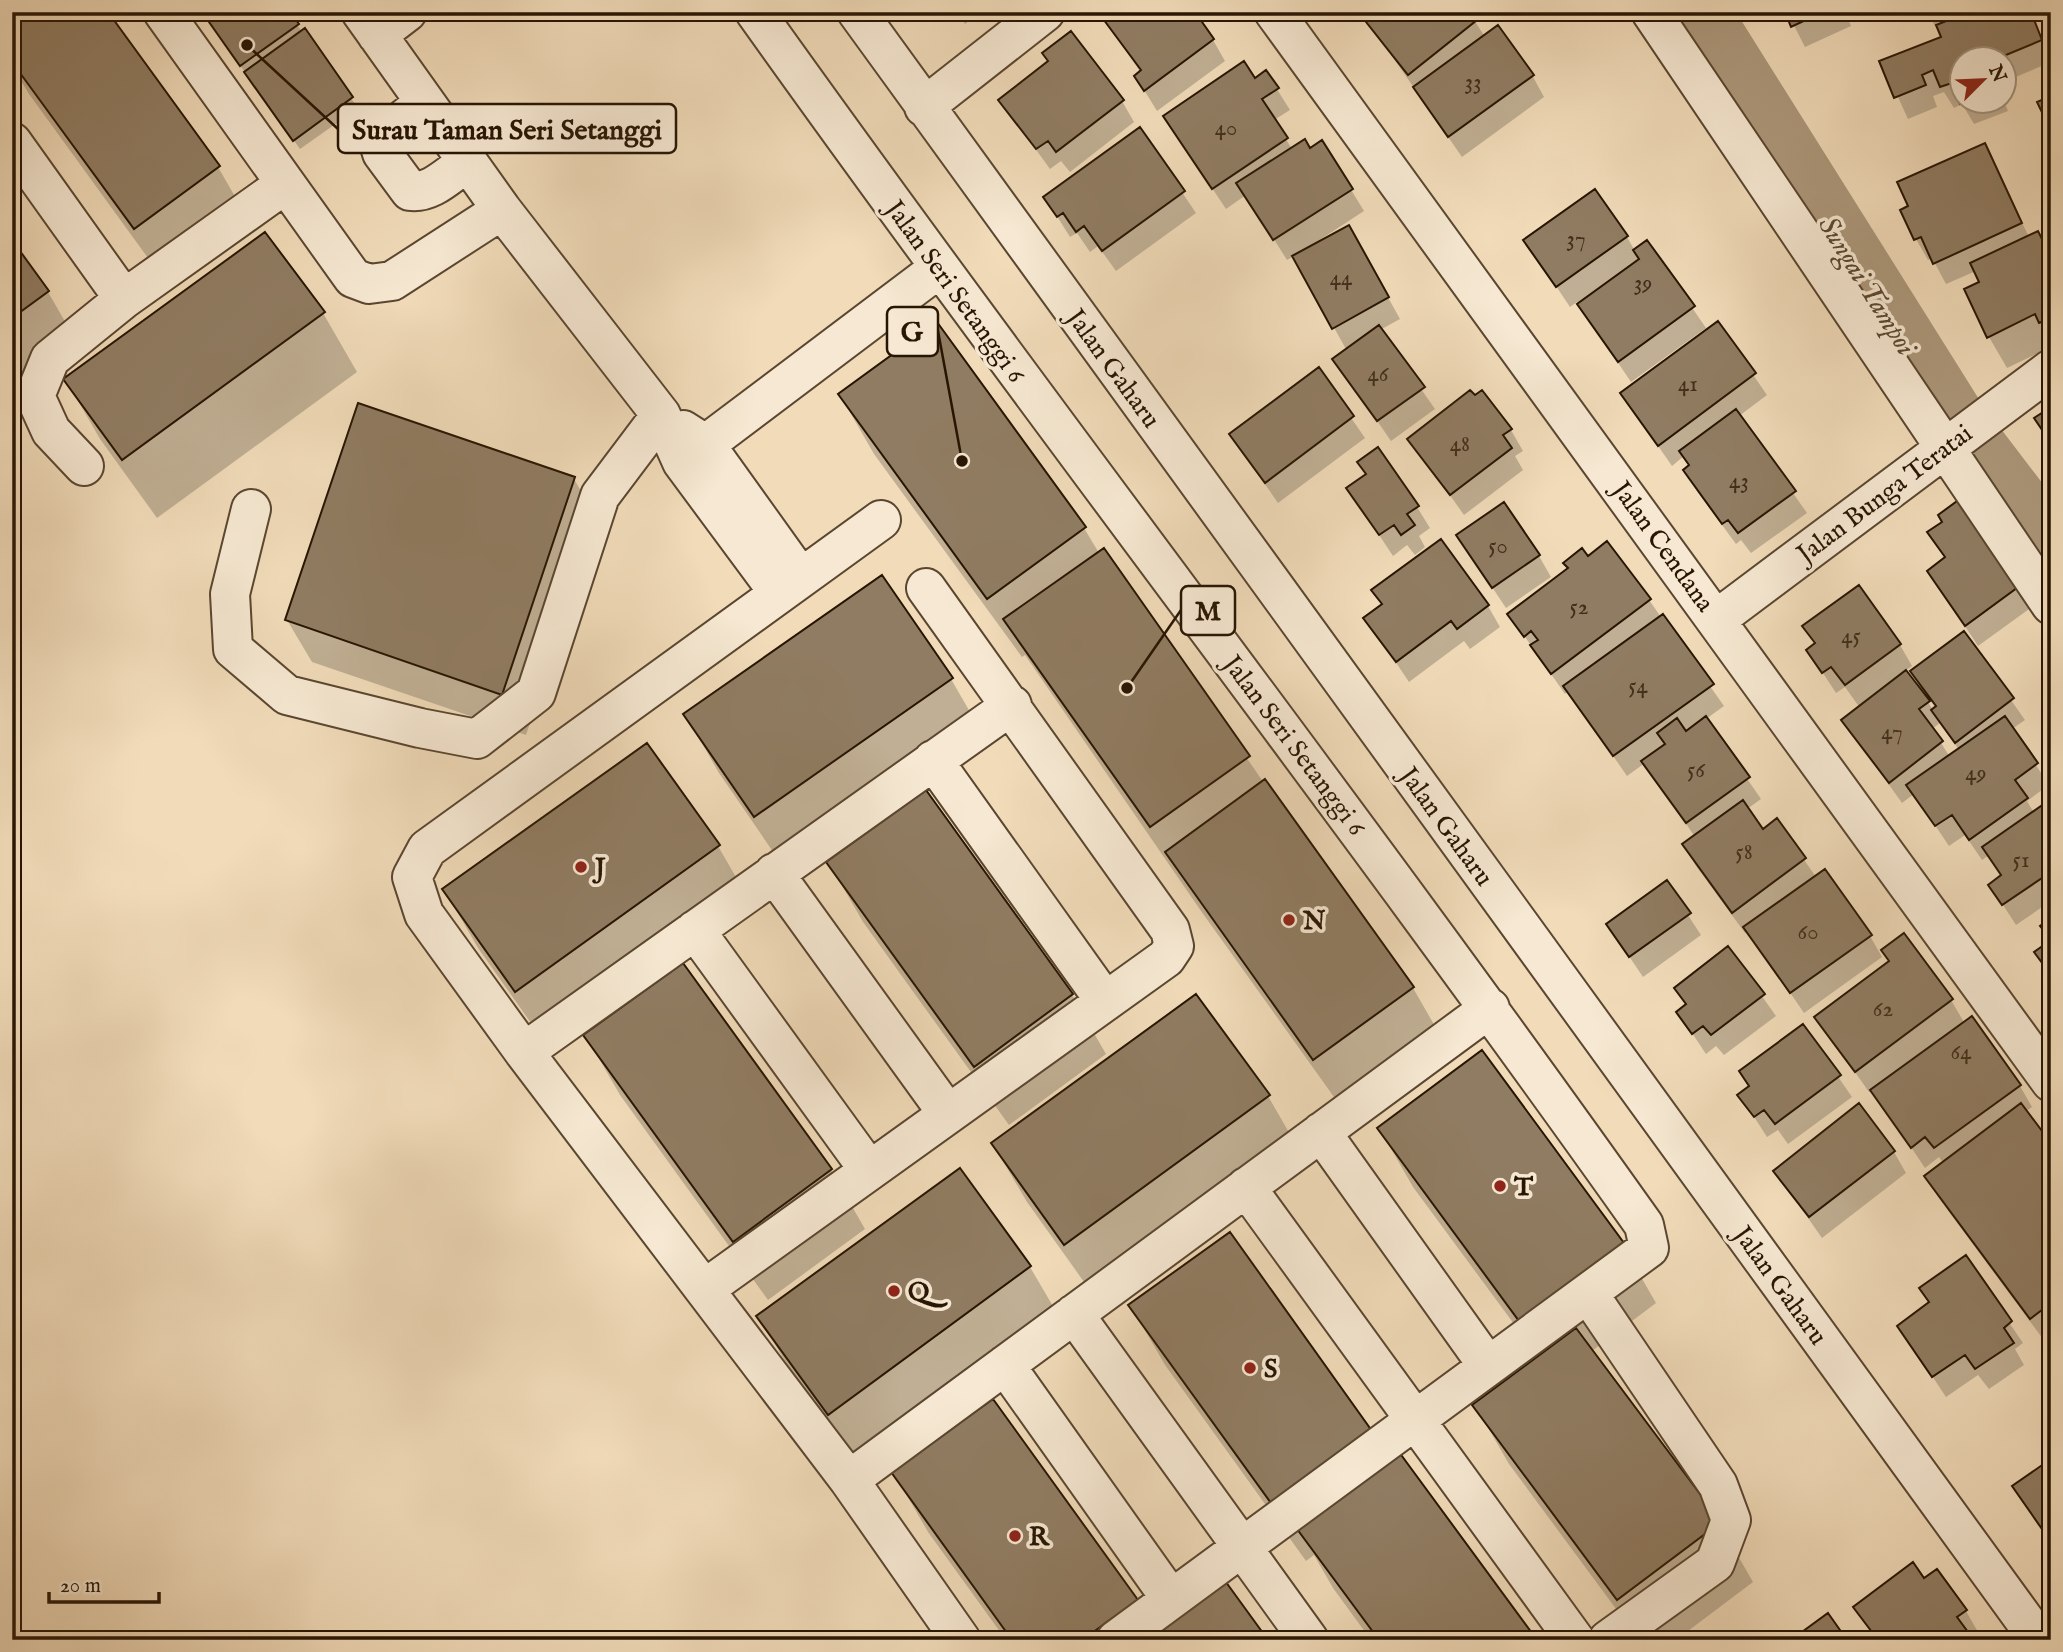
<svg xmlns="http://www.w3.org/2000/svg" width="2063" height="1652" font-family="'IM FELL English',serif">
<rect width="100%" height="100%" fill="#f1dbb9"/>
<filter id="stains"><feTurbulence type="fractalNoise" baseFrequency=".00286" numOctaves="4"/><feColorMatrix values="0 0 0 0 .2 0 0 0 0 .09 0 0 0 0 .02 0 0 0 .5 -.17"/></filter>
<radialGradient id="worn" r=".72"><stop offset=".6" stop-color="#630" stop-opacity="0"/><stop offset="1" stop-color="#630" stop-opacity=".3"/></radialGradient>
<path fill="#0003" fill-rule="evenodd" d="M12 12H106L218 167 252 226 169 287 29 94 12 66Z
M202 12 297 25 358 108 300 149Z
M911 12H932L919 22Z
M956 12H980L965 24Z
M1100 12 1213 40 1225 61 1157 111 1136 77 1141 73Z
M1469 12 1485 37 1532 75 1544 97 1462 157 1362 13Z
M1787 12H1845L1851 26 1805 47Z
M1926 12H2030L2051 56V62L2004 82V60H1962V102L2004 101 2008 111 1974 124 1962 104 1954 108 1944 92 1933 96 1937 107 1908 119 1882 62 1943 38Z
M1266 72 1290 110 1274 120 1292 149 1310 150 1322 142 1364 211 1318 241 1319 243 1349 227 1400 319 1380 330 1435 409 1391 441 1335 360 1347 351 1294 256 1287 260 1246 195 1226 209 1178 137Z
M1000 100 1122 101 1134 122 1070 172 1061 161 1050 169Z
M1140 130 1196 213 1116 271 1098 246 1090 252 1077 233 1070 237 1045 197Z
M2051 144V159L2045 146Z
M1984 145 2029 237 2038 233 2051 256V347L2007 368 1989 337 1981 283 1976 271 1946 284 1932 258 1928 260 1916 239 1910 207Z
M1627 237 1635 251 1647 242 1706 328 1631 382 1577 302 1570 307 1526 241Z
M12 243 48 292 82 351 12 401Z
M323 313 357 372 157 518 100 439 66 380Z
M1718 324 1767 395 1739 416 1807 513 1751 553 1741 540 1736 544 1697 491 1685 470 1690 466 1684 456 1672 466 1622 394Z
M1318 370 1365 438 1278 503 1231 435Z
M840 395 1084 528 1099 553 1103 550 1264 783 1413 988 1447 1047 1349 1118 1201 911 1025 655 1022 657 874 454Z
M1511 430 1523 451 1515 456 1523 470 1464 515 1410 439Z
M574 479 598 520 526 735 312 662 287 620Z
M1348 488 1417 507 1430 528 1419 536 1425 547 1415 555 1407 545 1393 556Z
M1944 523 2036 604 1978 646 1929 571 1946 559 1930 533Z
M1458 536 1539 556 1551 577 1506 608Z
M1587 558 1649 600 1724 706 1706 719 1761 799 1747 809 1763 831 1777 821 1816 877 1870 936 1882 957 1804 1013 1748 931 1745 933 1696 866 1684 845 1695 837 1645 763 1627 776 1568 691 1565 694 1509 614Z
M881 578 951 679 985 738 789 875 719 773 685 714Z
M1858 588 1900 645 1912 666 1905 671 1925 698 1913 672 1964 633 2025 720 2012 729 2049 785 2027 801 2034 813 2051 801V901L2016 925 1990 885 2002 877 1989 855 1982 860 1965 835 1949 846 1914 794 1902 803 1843 720 1860 708 1845 687 1836 693 1808 650 1816 645 1805 626ZM1928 698 1936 708 1933 710 1926 699ZM1940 723 1959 750 1950 757 1932 729Z
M1374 590 1488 606 1500 627 1470 649 1464 641 1409 682 1366 618 1383 606Z
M646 745 718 846 752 905 550 1050 478 948 444 889Z
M925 792 1072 995 1106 1054 1009 1125 863 922 829 863Z
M1667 883 1701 935 1643 977 1608 925Z
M1728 948 1776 1016 1724 1055 1716 1046 1706 1054 1678 1012 1686 1006 1676 988Z
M682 965 831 1170 865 1229 768 1300 620 1095 586 1036Z
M1951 1000 1965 1024 1971 1019 2020 1086 2032 1107 2025 1112 2051 1146V1333L2043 1339 1938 1197 1926 1176 1943 1163 1939 1157 1925 1168 1872 1089 1869 1092 1816 1017Z
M1803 1026 1852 1097 1788 1144 1778 1130 1767 1137 1740 1095 1750 1087Z
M1268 1096 1302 1155 1099 1303 1027 1202 993 1144Z
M1379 1128 1622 1244 1656 1303 1592 1351 1719 1523 1753 1582 1676 1640H1639L1509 1464 1475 1405 1539 1358 1413 1187Z
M1894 1152 1906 1173 1822 1238 1775 1171Z
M1965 1258 2023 1343 2015 1349 2024 1365 1989 1389 1978 1375 1946 1397 1899 1326 1930 1304Z
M1030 1267 1064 1325 864 1472 793 1375 759 1317Z
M1131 1306 1371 1432 1535 1640H1371L1333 1588 1314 1555 1306 1561 1165 1365Z
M2051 1461V1543L2014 1487Z
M894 1473 1136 1600 1266 1640H1006L928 1532Z
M1924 1580 1966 1611 1978 1632 1970 1640H1876L1855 1607Z"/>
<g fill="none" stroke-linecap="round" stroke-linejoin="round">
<path stroke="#ac987b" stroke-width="66" d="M1697 12 1955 423 2051 549"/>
</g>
<path fill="#907c62" stroke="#271503" stroke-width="2" d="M23 12H108L220 166 134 229 12 62V20Z
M202 12H290L299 24 240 66Z
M1098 12H1195L1214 39 1144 91 1134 76 1141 70Z
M1471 12 1477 20 1408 75 1359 13Z
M1785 12H1823L1791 27Z
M1969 12H2031L2042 40 1994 60H1962V102H1967L1960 104 1952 83 1940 87 1933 70 1922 75 1926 85 1894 98 1879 61 1941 37 1936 25Z
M1498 25 1534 75 1448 137 1413 87Z
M305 28 353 97 293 141 244 72Z
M1071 31 1124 100 1056 152 1048 141 1036 149 998 100 1048 61 1042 53Z
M1244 61 1255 78 1266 70 1279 88 1262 99 1288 138 1212 189 1163 116Z
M2051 96V131L2037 102Z
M1140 127 1185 191 1102 251 1084 226 1076 232 1063 213 1057 217 1043 197Z
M1305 139 1310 148 1322 140 1353 189 1273 240 1236 183Z
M1985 143 2022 223 1933 264 1921 237 1914 240 1900 210 1908 206 1897 182Z
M1595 189 1628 236 1556 287 1523 240Z
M1349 225 1389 297 1332 329 1292 256Z
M2038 231 2051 257V318L2039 323 2035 314 1987 338 1964 289 1979 282 1970 263Z
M265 232 325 312 122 460 63 379Z
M12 240 49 291 12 318Z
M1647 240 1695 306 1618 362 1577 304 1639 259 1633 250Z
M1718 321 1756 373 1658 446 1620 393Z
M937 322 1086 527 987 599 838 394Z
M1379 325 1425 387 1377 421 1332 359Z
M1319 367 1354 416 1265 483 1229 434Z
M1470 390 1475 395 1482 390 1512 429 1503 435 1512 448 1450 495 1407 439Z
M358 403 575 477 502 695 285 620Z
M2051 407V443L2034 418Z
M1736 409 1796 491 1738 533 1728 520 1722 524 1683 470 1689 465 1679 451Z
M1378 447 1419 506 1407 514 1415 525 1401 535 1394 525 1379 535 1346 488 1366 474 1357 462Z
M1964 496 2025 582 1965 626 1927 571 1945 557 1927 532 1942 522 1938 515Z
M1504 502 1540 555 1492 588 1456 535Z
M1441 539 1489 605 1457 629 1451 621 1396 662 1363 618 1382 604 1371 590Z
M1607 541 1651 599 1551 674 1530 645 1538 640 1531 631 1524 637 1507 614 1568 568 1563 563 1582 548 1588 556Z
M1104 548 1250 756 1150 827 1003 619Z
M882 575 953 678 754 817 683 714Z
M1859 585 1901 644 1845 685 1831 667 1822 673 1806 650 1815 643 1802 626Z
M1663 614 1714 684 1613 756 1563 686Z
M1964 631 2014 698 1955 743 1931 710 1936 706 1910 671Z
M1906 670 1930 701 1919 709 1943 741 1889 783 1841 720Z
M1706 716 1750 777 1686 823 1641 761 1665 744 1657 733 1677 718 1686 731Z
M2005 716 2038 763 2015 780 2028 798 1969 840 1952 815 1935 826 1906 785Z
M647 743 720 845 515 992 442 889Z
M1265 779 1414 987 1313 1060 1165 852Z
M926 790 1073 994 974 1067 826 862Z
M2051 799V872L2002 905 1988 885 2001 875 1982 847Z
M1743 800 1763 829 1777 818 1806 858 1732 913 1682 844Z
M1825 869 1872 935 1790 993 1743 927Z
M1667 880 1691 913 1629 957 1606 924Z
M2051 918V975L2034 952 2051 940 2040 926Z
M1904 933 1953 999 1855 1072 1814 1017 1889 961 1881 950Z
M1728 946 1765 994 1711 1035 1703 1026 1692 1034 1676 1012 1686 1004 1674 988Z
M683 963 832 1169 733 1242 583 1035Z
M1196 994 1270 1095 1064 1245 991 1143Z
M1972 1016 2021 1085 1934 1148 1925 1137 1911 1148 1870 1090Z
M1803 1024 1841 1075 1775 1124 1764 1110 1754 1117 1737 1095 1749 1086 1739 1071Z
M1482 1050 1624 1243 1519 1321 1377 1128Z
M1859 1103 1895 1151 1809 1217 1773 1171Z
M2021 1103 2051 1143V1303L2030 1319 1924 1176Z
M960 1168 1031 1266 828 1415 756 1316Z
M1230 1232 1372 1431 1271 1503 1128 1305Z
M1966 1255 2012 1321 2004 1328 2014 1343 1975 1369 1965 1355 1932 1377 1897 1326 1929 1302 1919 1288Z
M1576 1328 1721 1522 1617 1600 1472 1405Z
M993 1399 1138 1600 1082 1640H1012L891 1472Z
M1399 1452 1537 1640H1379L1297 1529Z
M2051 1459V1542L2012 1486Z
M1913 1562 1924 1578 1937 1569 1967 1610 1957 1617 1968 1632 1958 1640H1878L1853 1607Z
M1223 1578 1268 1640H1138Z
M1828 1613 1847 1640H1791Z"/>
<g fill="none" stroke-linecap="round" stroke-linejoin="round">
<g stroke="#5a4630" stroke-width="42">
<path id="minor" d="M163 12 353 278 369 284 392 281 502 210
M361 12 502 210 661 415 682 462 779 593
M755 12C1046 420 1354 816 1644 1225L1649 1248 1116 1640
M857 12 2039 1640
M1274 12 2051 1082
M1651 12 2051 605
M377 35 407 12
M425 102 378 140 382 153 410 191C432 194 450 173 468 162
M924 107 1045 12
M12 142 124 299
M683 430 705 444 801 578
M682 462 938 269
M84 466 51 431 35 396 50 359 124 299 284 185
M251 509 230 594 233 649 287 695 420 728 477 739 536 693 600 496 661 415
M881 520 427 849 412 877 424 914 524 1052 849 1480 961 1640
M1717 619 2051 369
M933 760 1105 1001
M774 873 948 1114
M695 930 869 1170
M524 1052 1012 705
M1321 1132 1488 1366
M1246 1187 1575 1640
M706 1288 1166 958 1174 946 1170 930 926 588
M1588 1293 1718 1485 1731 1520 1715 1563 1608 1640
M1074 1314 1309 1640
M1005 1365 1171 1599
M849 1480 1490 1008"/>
</g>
<use href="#minor" stroke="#f6e8d2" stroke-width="38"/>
</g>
<g fill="#8f2418" stroke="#f6e8d2" stroke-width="2.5">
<circle cx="581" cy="867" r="7"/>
<circle cx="1289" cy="920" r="7"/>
<circle cx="1500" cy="1186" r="7"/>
<circle cx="894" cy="1291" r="7"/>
<circle cx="1250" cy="1368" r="7"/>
<circle cx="1015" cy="1536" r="7"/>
</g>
<g text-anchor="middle" stroke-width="7" stroke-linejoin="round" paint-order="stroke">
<g font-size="23" fill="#412f1b">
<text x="1473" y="89">33</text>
<text x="1226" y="135">40</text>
<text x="1576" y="246">37</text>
<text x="1341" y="285">44</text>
<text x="1643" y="290">39</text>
<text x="1378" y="381">46</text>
<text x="1688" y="391">41</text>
<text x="1460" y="451">48</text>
<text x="1739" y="488">43</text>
<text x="1498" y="553">50</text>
<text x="1579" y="614">52</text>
<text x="1851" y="643">45</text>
<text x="1638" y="693">54</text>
<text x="1892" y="739">47</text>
<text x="1696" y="777">56</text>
<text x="1976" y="780">49</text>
<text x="1744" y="859">58</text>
<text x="2021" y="867">51</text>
<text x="1808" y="939">60</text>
<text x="1883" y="1016">62</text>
<text x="1961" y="1059">64</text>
</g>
<g font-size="26" fill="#271503" stroke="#f6e8d2">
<text transform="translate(956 291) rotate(54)" y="9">Jalan Seri Setanggi 6</text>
<text transform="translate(1114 368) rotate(54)" y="9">Jalan Gaharu</text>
<text transform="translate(1884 493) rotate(-37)" y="9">Jalan Bunga Teratai</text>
<text transform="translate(1664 546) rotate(54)" y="9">Jalan Cendana</text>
<text transform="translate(1295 745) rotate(53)" y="9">Jalan Seri Setanggi 6</text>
<text transform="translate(1447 826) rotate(54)" y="9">Jalan Gaharu</text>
<text transform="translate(1781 1285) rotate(54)" y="9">Jalan Gaharu</text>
</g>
<g font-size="26" font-weight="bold" fill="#271503" stroke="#f6e8d2" text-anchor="start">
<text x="595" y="876">J</text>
<text x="1303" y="929">N</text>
<text x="1514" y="1195">T</text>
<text x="908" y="1300">Q</text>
<text x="1264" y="1377">S</text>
<text x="1029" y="1545">R</text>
</g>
<g font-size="28" font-style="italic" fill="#5c4933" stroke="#f6e8d2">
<text transform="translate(1868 285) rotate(58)" y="10">Sungai Tampoi</text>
</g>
</g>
<path fill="none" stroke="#271503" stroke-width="2.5" d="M247 45L338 129M962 461L938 331M1127 688L1181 610"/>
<g fill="#271503" stroke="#f6e8d2" stroke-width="2.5">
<circle cx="247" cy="45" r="7"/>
<circle cx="962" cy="461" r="7"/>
<circle cx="1127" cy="688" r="7"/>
</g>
<g fill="#f6e8d2" stroke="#271503" stroke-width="2.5">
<rect x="338" y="104" width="338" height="49" rx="7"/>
<rect x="887" y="307" width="51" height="49" rx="7"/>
<rect x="1181" y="586" width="54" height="49" rx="7"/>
</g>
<g font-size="28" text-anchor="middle" font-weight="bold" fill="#271503">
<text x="507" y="139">Surau Taman Seri Setanggi</text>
<text x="912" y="341">G</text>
<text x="1208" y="620">M</text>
</g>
<rect width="2063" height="1652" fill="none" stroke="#f1dbb9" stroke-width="42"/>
<rect x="14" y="14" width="2035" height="1624" fill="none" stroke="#271503" stroke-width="3.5"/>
<rect x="21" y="21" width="2021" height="1610" fill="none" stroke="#271503" stroke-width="2"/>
<g transform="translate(1983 80) rotate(66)"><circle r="33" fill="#f6e8d2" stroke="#a3947f" stroke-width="2"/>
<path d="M0-5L12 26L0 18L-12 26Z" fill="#8f2418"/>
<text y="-10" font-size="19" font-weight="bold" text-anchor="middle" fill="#271503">N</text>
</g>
<path d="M49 1592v10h110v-10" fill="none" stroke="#271503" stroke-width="3.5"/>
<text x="60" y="1592" font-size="21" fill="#271503" stroke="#f6e8d2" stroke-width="5" paint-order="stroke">20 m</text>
<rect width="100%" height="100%" filter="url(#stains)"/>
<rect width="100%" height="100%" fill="url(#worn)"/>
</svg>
